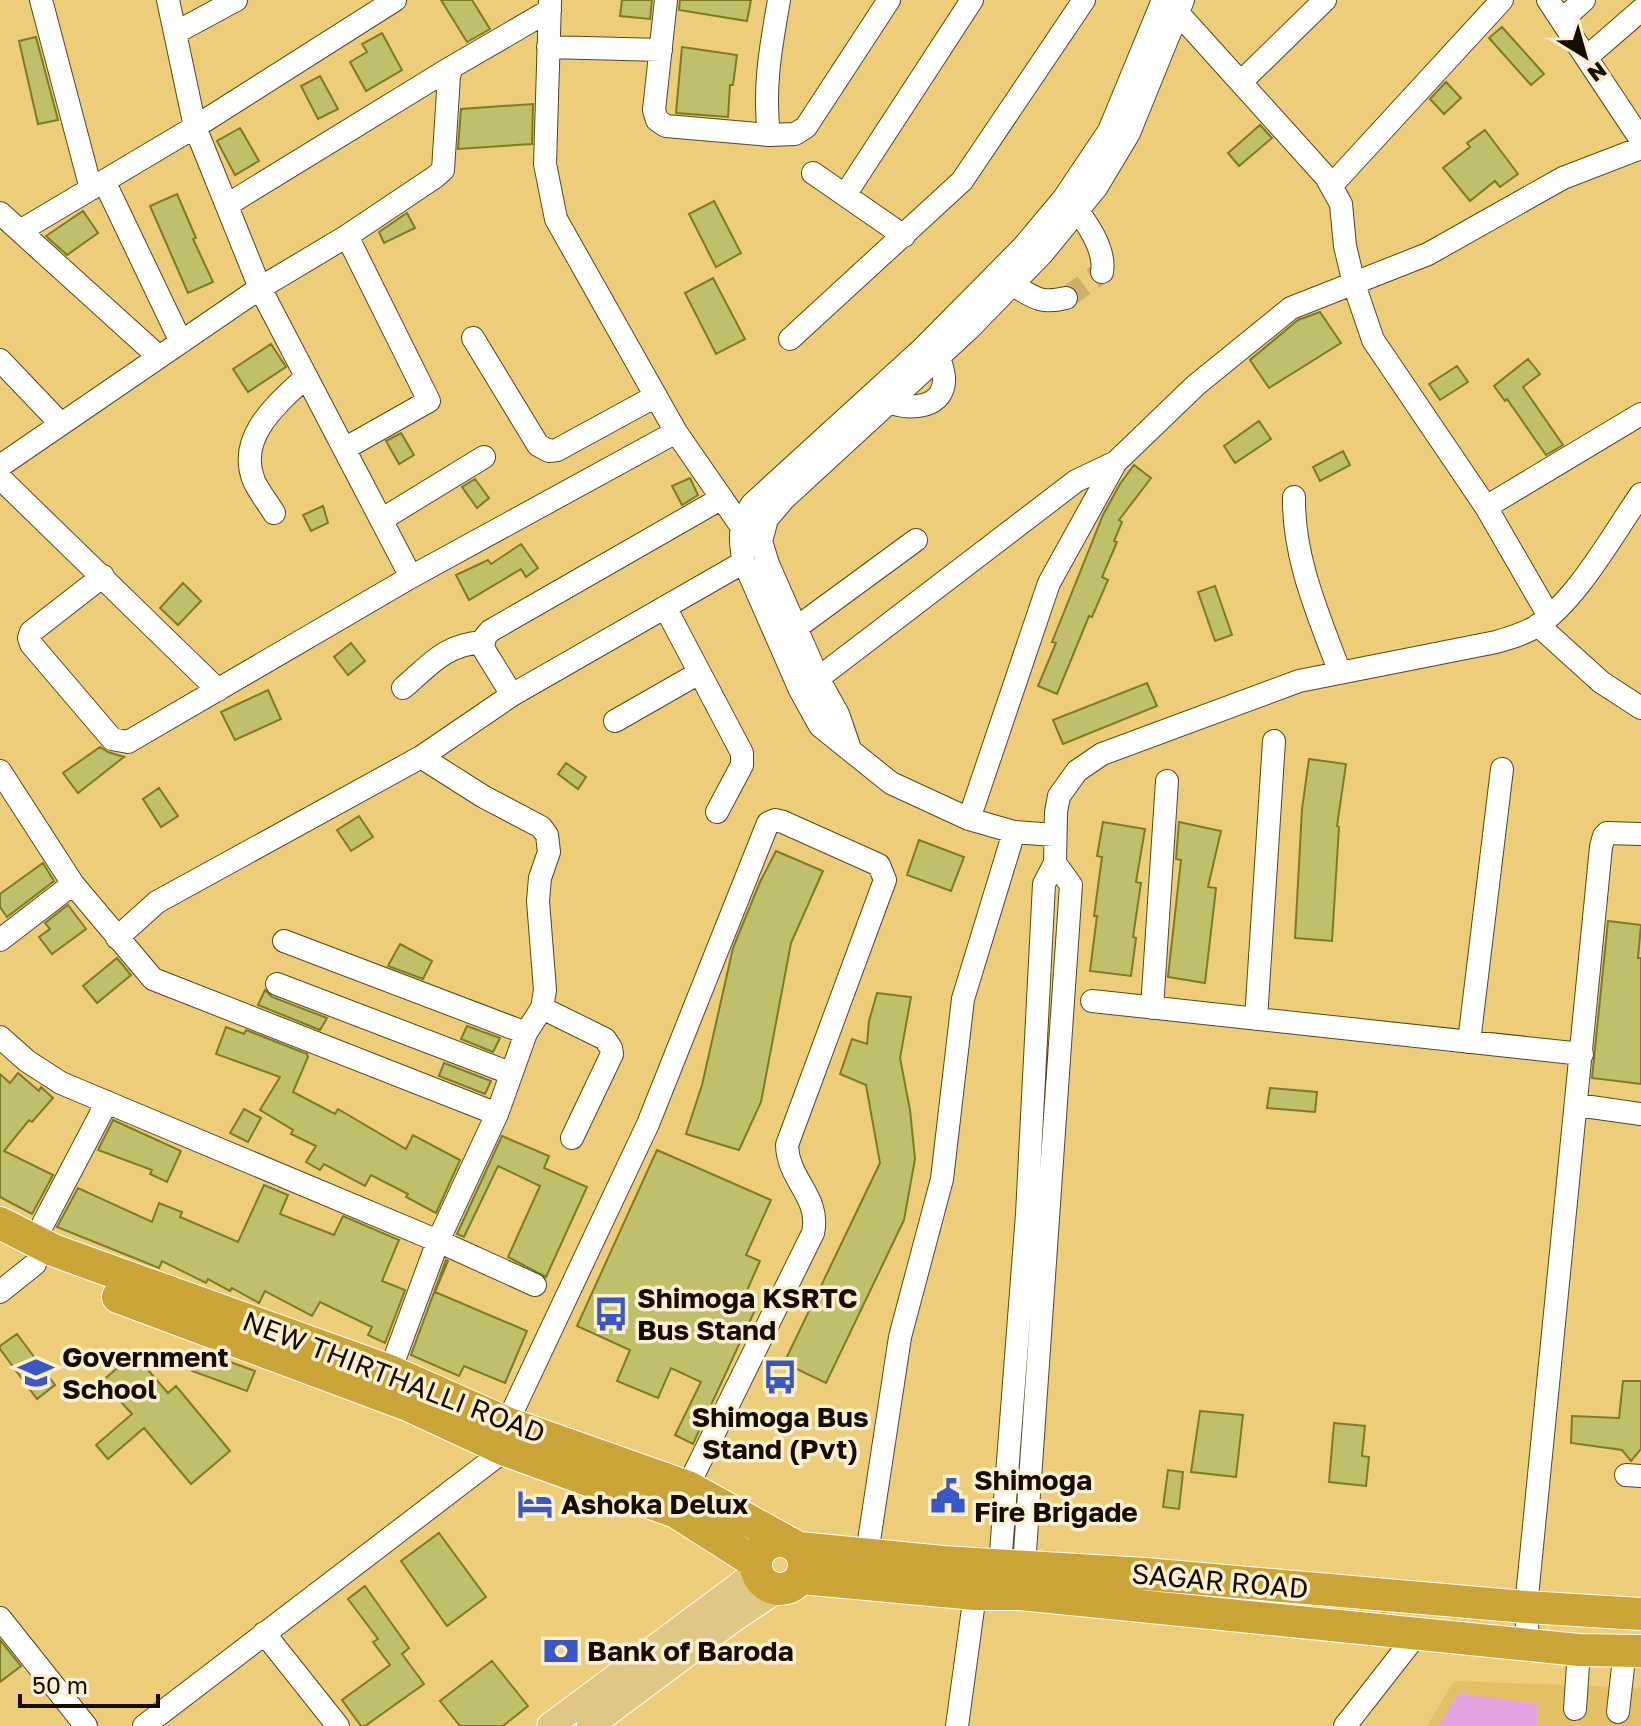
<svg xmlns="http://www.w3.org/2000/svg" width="1641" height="1726" font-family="'Golos Text',sans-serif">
<rect width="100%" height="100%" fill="#edcc7a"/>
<path fill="#e3c064" d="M1454 1681 1641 1688V1726H1427Z"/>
<path fill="#e5a4e1" d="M1458 1693 1538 1704 1537 1726H1438Z"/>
<path fill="#c0bf6a" stroke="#7d7c23" stroke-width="2" d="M441 0H472L490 29 467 42Z
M622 0H652L650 19 620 16Z
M680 0H751L747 21 679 10Z
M1502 27 1544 74 1531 85 1489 38Z
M382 33 402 70 366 91 350 62 367 52 362 44Z
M36 37 58 120 38 124 19 41Z
M682 47 737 55 733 85H730L728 117 676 113Z
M320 76 338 109 318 119 301 86Z
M1446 82 1461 98 1444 114 1430 99Z
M533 104 532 144 458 149 461 109Z
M1260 125 1272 138 1239 166 1228 153Z
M240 128 259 161 235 175 217 141Z
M1485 130 1518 174 1500 187 1495 181 1470 201 1443 168 1470 147 1467 143Z
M177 194 196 238 193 239 213 282 188 293 150 206Z
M714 201 741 253 716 267 689 214Z
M83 211 98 233 67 255 46 236Z
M407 213 415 228 384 243 379 232Z
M713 278 745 339 716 354 685 293Z
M1320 312 1341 343 1269 388 1250 360 1298 320Z
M271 344 286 367 248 392 233 369Z
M1528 359 1540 374 1523 387 1563 445 1546 455 1507 399 1505 401 1494 386Z
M1457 366 1468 382 1440 400 1429 384Z
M1259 421 1271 439 1235 463 1224 446Z
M401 433 414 455 399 464 386 441Z
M1343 451 1350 465 1320 481 1313 467Z
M1134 465 1151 478 1119 520 1122 522 1114 541 1117 542 1102 577 1108 580 1092 617 1089 616 1057 694 1038 686 1056 643 1052 642 1103 515 1120 484Z
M690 478 698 495 682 505 672 486Z
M475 479 489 498 477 508 462 487Z
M323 506 328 523 311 531 303 515Z
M521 544 538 568 526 577 521 569 469 600 456 575 488 560 491 564Z
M183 583 201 601 178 625 160 608Z
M1215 586 1232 635 1215 641 1198 592Z
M351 643 365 661 348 675 334 657Z
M1147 683 1157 706 1063 744 1053 720Z
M268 690 281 719 235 740 221 712Z
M100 747 108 752 124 757 78 793 63 773Z
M1309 759 1346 764 1337 826 1339 827 1332 941 1295 938 1302 809Z
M566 763 586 777 578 789 558 774Z
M159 788 178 816 161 827 143 799Z
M359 816 373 837 351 851 337 830Z
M1103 822 1145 829 1136 882 1141 883 1133 937 1136 938 1131 976 1090 971 1097 916H1094L1102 857 1097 856Z
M1179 822 1221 831 1208 887 1216 888 1205 983 1168 977 1181 860 1176 859Z
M919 840 964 857 951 891 907 875Z
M776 851 823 871 791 943 761 1102 739 1150 686 1134 702 1085 733 948 760 882Z
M43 863 54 881 7 917 0 907V894Z
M68 905 86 929 52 954 39 937 50 929 45 923Z
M1608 921 1641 925 1638 958H1641V1084L1592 1078Z
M400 944 432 961 423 979 388 966Z
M117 958 131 975 97 1003 83 986Z
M265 990 272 997 327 1018 320 1030 258 1005Z
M877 993 911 997 900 1058 910 1110 915 1159 904 1220 826 1383 784 1363 880 1163 866 1085 840 1074 852 1039 867 1044 869 1021Z
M467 1026 500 1038 493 1052 461 1039Z
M226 1027 244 1034 246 1030 307 1054 308 1057 293 1092 335 1114 338 1109 406 1149 413 1135 460 1160 436 1213 406 1197 408 1194 371 1175 365 1186 324 1164 320 1170 306 1162 316 1146 291 1134 293 1130 260 1110 280 1077 216 1054Z
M444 1063 491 1081 485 1094 439 1076Z
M18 1073 39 1091 41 1087 53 1098 32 1122 29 1120 4 1151 53 1175 32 1214 0 1197V1074L10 1083Z
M1270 1088 1317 1092 1315 1112 1267 1108Z
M244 1109 261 1118 248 1142 230 1133Z
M113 1120 181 1151 167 1182 150 1174 152 1170 98 1150Z
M502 1136 549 1156 544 1168 587 1187 546 1277 508 1257 540 1186 498 1166 464 1237 457 1234Z
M657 1150 771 1200 746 1255 760 1261 741 1304 755 1310 693 1444 675 1435 701 1382 671 1368 658 1398 617 1381 630 1350 577 1326Z
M264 1185 288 1195 280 1214 334 1235 343 1216 399 1240 382 1281 405 1290 385 1343 368 1335 372 1327 320 1302 312 1316 265 1291 259 1303 232 1288 230 1291 208 1279 206 1283 162 1261 159 1268 57 1227 78 1188 152 1222 159 1203 182 1212 180 1217 238 1242Z
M446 1260 448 1261 435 1292 527 1331 505 1383 464 1366 459 1376 411 1355Z
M17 1334 55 1385 37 1399 0 1349V1346Z
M200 1351 255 1371 247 1391 192 1371Z
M134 1354 168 1393 176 1386 230 1451 191 1484 144 1428 108 1459 96 1445 132 1414 102 1381Z
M1623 1381H1641V1449L1631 1461 1622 1450 1571 1443 1572 1416 1619 1418Z
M1200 1411 1243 1415 1236 1477 1191 1472Z
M1334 1423 1365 1426 1362 1456 1369 1457 1366 1486 1329 1482Z
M1168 1470 1183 1472 1179 1509 1163 1507Z
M439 1533 486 1597 447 1626 401 1561Z
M365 1586 409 1648 402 1654 424 1684 365 1726H361L342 1700 390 1665 373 1642 378 1639 348 1599Z
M0 1640 21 1666 0 1682Z
M492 1661 528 1706 503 1726H460L440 1701Z"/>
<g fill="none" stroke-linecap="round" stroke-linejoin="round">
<path stroke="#cdaf68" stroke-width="22" stroke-dasharray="22 11" stroke-linecap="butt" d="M1066 298 1102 272"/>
<g stroke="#58471b" stroke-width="24">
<path id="minor" d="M41 0 91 189
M168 0 195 127 260 288 411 577
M666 0 654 110 657 120 666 126 769 135 795 134 806 127 889 0
M1548 0 1641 140
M550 1 545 164 556 219 676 432 741 526 750 533
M1178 13 1326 177 1341 204 1345 246 1354 284 1373 340 1486 507 1549 616
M1562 20 1584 0
M175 33 236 0
M548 47 661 50
M1588 56 1641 10
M1241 82 1325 0
M769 135C763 88 771 46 779 0
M813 173 904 236
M104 181 181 342
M1331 186 1502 0
M845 195 972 0
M1070 204C1086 219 1106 250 1102 272
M227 205 452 67
M0 213 159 357
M20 231 195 127 395 0
M1013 285C1035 298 1040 304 1066 298
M473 338 538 445 549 451 557 450 656 396
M790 339 962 181 1084 0
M0 360 61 424
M889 402C911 411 946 408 944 377 943 370 941 363 939 357
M344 449 429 401 347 236
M0 466 260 288 347 236 435 177 443 170 449 76 452 67 550 10
M0 478 218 690
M1294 497C1293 559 1319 616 1340 673
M1486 507 1641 414
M274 513C268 503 259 492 254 481 236 437 278 403 306 377
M381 520 484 457
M103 576 31 632 29 638 31 644 112 739 128 742 411 577 676 432
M665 607 742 753V765L717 812
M1538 625 1601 682 1641 708
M796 628 916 540
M808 686 1076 481 1116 462
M403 688C431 664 444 645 483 642
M512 695 483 648 485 637 490 631 722 498
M615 721 699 673
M850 749 838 714 819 680 768 564 761 541 767 519 784 499 968 330 1042 254 1096 188 1129 133 1183 0
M0 771 73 884 153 979 497 1114
M969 819 1049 583 1116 462 1196 385 1291 308 1428 254 1563 178 1641 148
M1054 835 1014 832 969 819 891 783 820 726 800 690 744 562C739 540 739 524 752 504L924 347 1023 247 1064 198 1109 131 1163 0
M117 938 157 902 421 757 512 695 744 562
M0 940 73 884
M284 941 526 1033
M277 984 510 1073
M1092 1001 1582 1054
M542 1008 605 1039 611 1048 612 1054 572 1138
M1152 1008 1167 781
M1256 1019 1274 741
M0 1037 27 1061 61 1083 438 1241 535 1285
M1469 1042 1502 769
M1577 1105 1641 1114
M34 1241 107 1102
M0 1292 35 1264
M390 1371 438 1241 497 1114 526 1033 542 1008 545 990 538 901 540 878 549 852 547 835 541 827 484 797 421 757
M507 1423 648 1124 768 823 775 820 783 822 879 865 885 880 787 1145C788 1181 821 1197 813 1233L682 1498
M1626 1475 1641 1476
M867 1554 900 1337 942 1179 963 999 1014 832
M1000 1565 1027 1214 1044 884 1055 863 1056 812 1059 796 1077 771 1102 754 1299 681 1496 642C1510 638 1524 634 1537 626 1577 600 1613 534 1641 494
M1024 1566 1071 885 1055 863
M0 1618 86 1726
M264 1633 338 1726
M1528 1643 1526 1607 1601 847 1604 836 1607 833 1641 834
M1575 1709 1579 1650
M1618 1712 1625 1649
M144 1726 505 1450
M957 1726 975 1594
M1345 1726 1417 1634"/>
</g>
<g stroke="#fff" stroke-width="28">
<path id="major" d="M550 1726 757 1572
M590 1726 729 1622 778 1589"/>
</g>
<g stroke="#fff" stroke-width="34">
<path id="highway" d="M0 1223 53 1250 94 1265 390 1371 507 1423 688 1487 784 1540
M118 1297 408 1405 505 1450 676 1512 756 1563
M756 1565a24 24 0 1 1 48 0a24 24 0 1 1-48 0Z
M799 1548 943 1562 1145 1574 1526 1607 1641 1614
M801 1578 975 1594H1020L1579 1650 1641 1651"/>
</g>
<use href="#minor" stroke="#fff" stroke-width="22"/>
<use href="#major" stroke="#dfc886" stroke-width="26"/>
<use href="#highway" stroke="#caa436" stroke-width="32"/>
</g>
<defs>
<g id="bus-bare" transform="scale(2.76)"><path d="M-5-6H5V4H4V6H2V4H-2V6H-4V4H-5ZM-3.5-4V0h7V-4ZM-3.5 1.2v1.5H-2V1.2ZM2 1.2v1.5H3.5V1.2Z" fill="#3a56c8" stroke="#fdf0d0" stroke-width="2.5" paint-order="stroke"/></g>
<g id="school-bare" transform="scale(2.76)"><path d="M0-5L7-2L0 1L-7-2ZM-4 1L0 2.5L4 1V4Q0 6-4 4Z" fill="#3a56c8" stroke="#fdf0d0" stroke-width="2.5" paint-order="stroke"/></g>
<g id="civic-bare" transform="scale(2.76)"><path d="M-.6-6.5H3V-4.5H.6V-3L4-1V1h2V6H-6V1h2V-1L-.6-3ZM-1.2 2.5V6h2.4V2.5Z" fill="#3a56c8" stroke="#fdf0d0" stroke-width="2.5" paint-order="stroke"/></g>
<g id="hotel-bare" transform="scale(2.76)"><path d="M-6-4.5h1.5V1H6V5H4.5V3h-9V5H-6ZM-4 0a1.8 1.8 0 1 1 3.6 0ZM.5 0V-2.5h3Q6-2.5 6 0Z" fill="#3a56c8" stroke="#fdf0d0" stroke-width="2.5" paint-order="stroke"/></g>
<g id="bank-bare" transform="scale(2.76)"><path d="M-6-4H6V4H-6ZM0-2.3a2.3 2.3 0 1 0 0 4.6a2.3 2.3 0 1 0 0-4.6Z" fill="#3a56c8" stroke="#fdf0d0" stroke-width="2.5" paint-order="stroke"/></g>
</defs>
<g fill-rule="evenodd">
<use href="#bus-bare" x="611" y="1314"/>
<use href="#school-bare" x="36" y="1373"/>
<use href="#bus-bare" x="780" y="1377"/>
<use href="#civic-bare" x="948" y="1496"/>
<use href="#hotel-bare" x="535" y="1504"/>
<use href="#bank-bare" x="561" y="1651"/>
</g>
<g text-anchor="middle" stroke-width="7" stroke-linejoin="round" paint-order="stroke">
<g font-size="28" font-weight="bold" fill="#160d00" stroke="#fdf0d0" text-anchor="start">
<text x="637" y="1308">Shimoga KSRTC<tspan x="637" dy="32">Bus Stand</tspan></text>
<text x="62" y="1367">Government<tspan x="62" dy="32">School</tspan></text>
<text x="780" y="1427" text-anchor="middle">Shimoga Bus<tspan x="780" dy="32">Stand (Pvt)</tspan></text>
<text x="974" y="1490">Shimoga<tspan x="974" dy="32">Fire Brigade</tspan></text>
<text x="561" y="1514">Ashoka Delux</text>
<text x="587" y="1661">Bank of Baroda</text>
</g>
<g font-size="28" fill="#160d00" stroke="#fdf0d0">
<text transform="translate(394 1377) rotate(21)" y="10">NEW THIRTHALLI ROAD</text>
<text transform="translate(1220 1581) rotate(5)" y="10">SAGAR ROAD</text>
</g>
</g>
<g transform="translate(1585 56) rotate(143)" stroke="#fdf0d0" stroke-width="6" paint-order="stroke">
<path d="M0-6L14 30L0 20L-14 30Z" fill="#160d00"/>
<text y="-12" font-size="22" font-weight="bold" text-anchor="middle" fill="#160d00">N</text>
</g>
<path d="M20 1694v12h138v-12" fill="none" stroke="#160d00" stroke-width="4"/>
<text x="32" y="1694" font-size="24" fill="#160d00" stroke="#fdf0d0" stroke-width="6" paint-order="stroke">50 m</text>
</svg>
